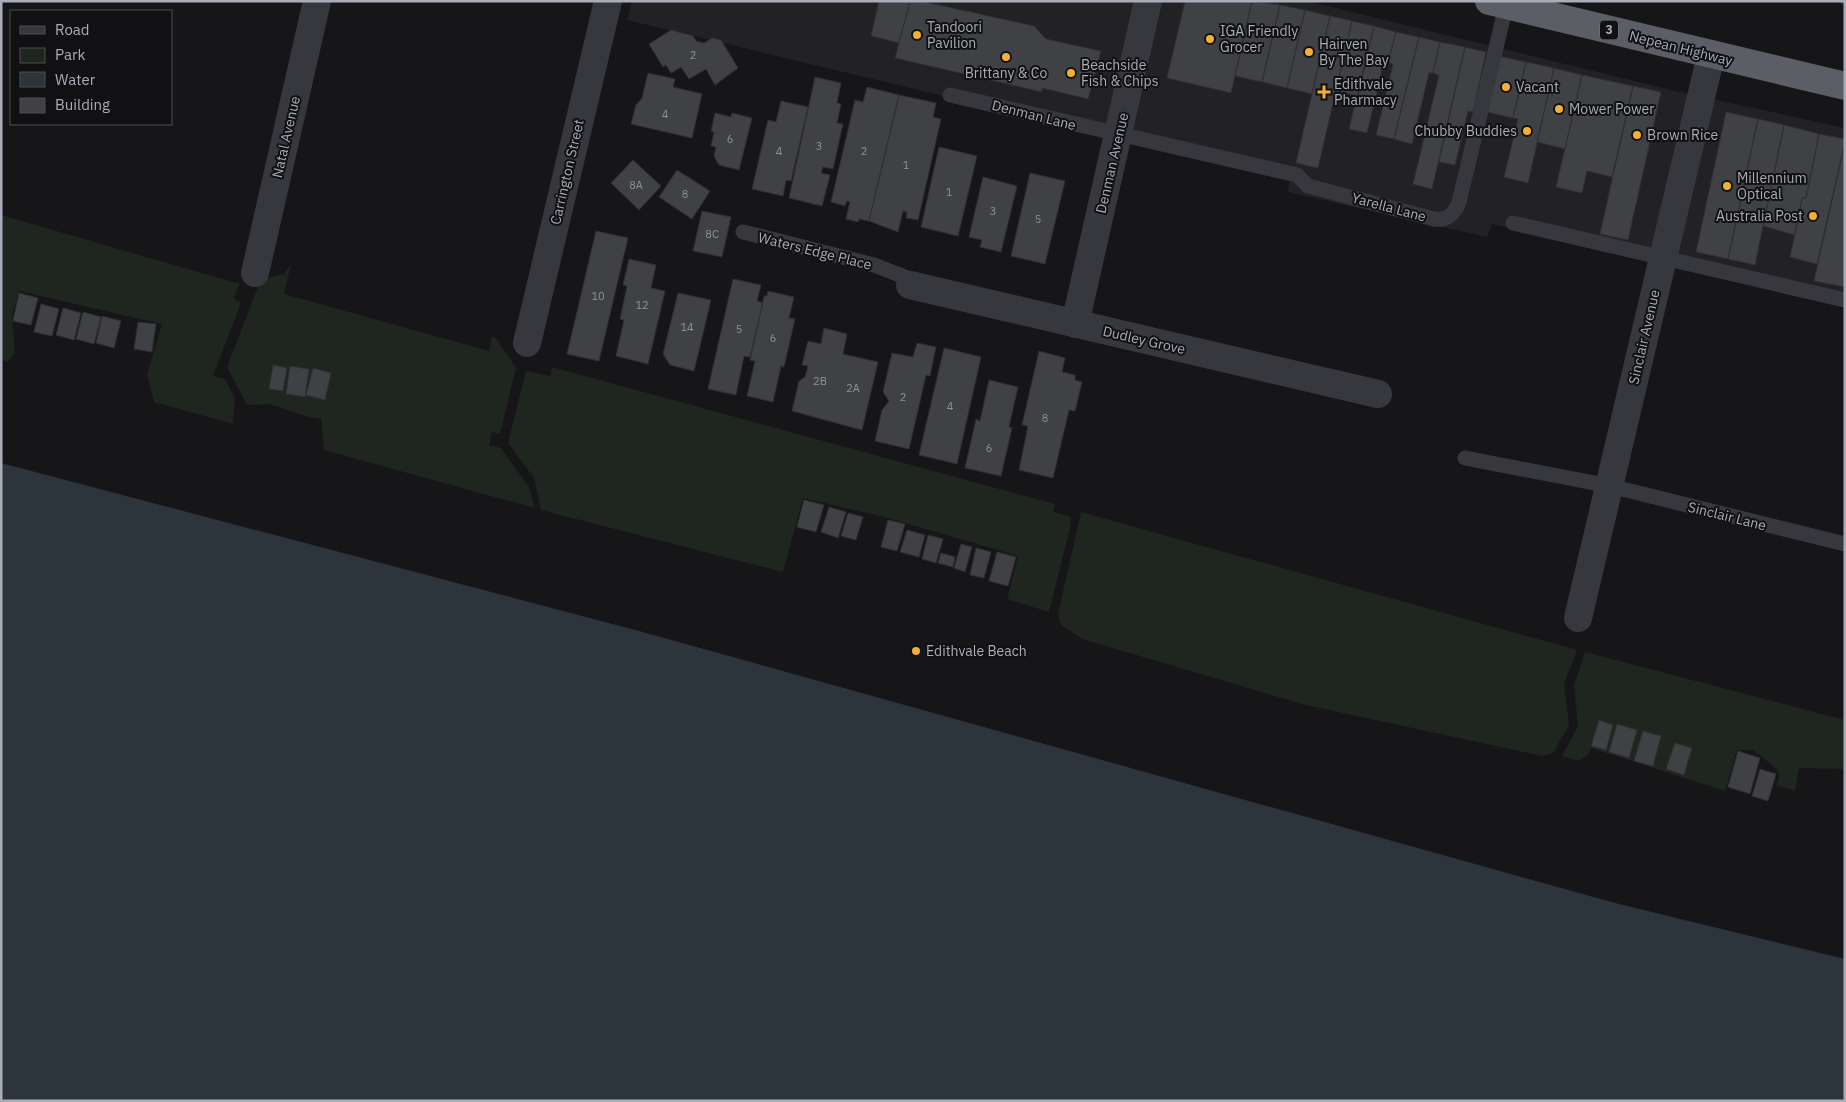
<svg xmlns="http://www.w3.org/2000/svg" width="1846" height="1102" font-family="'IBM Plex Sans',sans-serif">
<rect width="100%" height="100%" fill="#161618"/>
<path fill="#222225" d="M632 1H1307L1675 91 1845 128V308L1492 224 1487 237 1288 192 1290 179 627 20Z"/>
<path fill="#1e261f" d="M1 215 240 284 233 298 241 303 213 376 225 379 235 398 233 424 154 402 147 374 162 324 19 291 12 314 15 353 8 362 1 359Z
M291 264 284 294 489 351 492 336 496 338 516 368 500 434 492 432 489 445 501 448 529 487 535 508 324 450 321 419 309 417 269 404 247 405 227 367 259 284 271 277 284 274Z
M552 367 1055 504 1053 512 1071 517 1070 528 1049 612 1007 599 1018 556 888 518 803 498 783 572 541 510 534 478 508 443 526 371 550 376Z
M1081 512 1577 650 1564 684 1569 725 1553 753 1542 756 1306 705 1082 639 1061 625 1058 614Z
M1585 652 1845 720V769L1799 768 1795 791 1777 785 1779 776 1776 768 1753 750H1737L1725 791 1591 748 1588 755 1579 761 1562 756 1578 726 1574 685Z"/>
<path fill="#2c353c" d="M1 463 639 631 1615 903 1845 959V1101H1Z"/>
<path fill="#404145" stroke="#303034" d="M879 1H910L899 43 871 36Z
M910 1H921L1034 26 1046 39 1101 51 1088 99 1042 88V92L895 58Z
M1185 1H1252L1231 93 1167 78Z
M1252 1 1280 5 1262 82 1235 76Z
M1280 5 1305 10 1287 88 1262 82Z
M1305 10 1330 16 1312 94 1287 88Z
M1330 16 1352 21 1318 168 1296 163Z
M1352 21 1374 26 1358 96 1336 91Z
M1374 26 1396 32 1388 62 1384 61 1367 133 1349 129Z
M671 30 693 36 696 41 704 43 712 38 721 40 738 68 715 85 706 69 689 79 681 67 671 73 666 65 663 67 649 44Z
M1396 32 1419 37 1394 139 1376 135 1393 64 1388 62Z
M1419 37 1440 42 1433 73H1429L1412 144 1394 139Z
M1440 42 1465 47 1432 189 1413 184 1439 75 1433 73Z
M1465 47 1486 52 1473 112 1468 111 1455 165 1439 162Z
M1499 56 1526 62 1513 118 1487 112Z
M1526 62 1554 68 1528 183 1504 177 1518 119 1513 118Z
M1554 68 1582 75 1565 149 1537 142Z
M648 73 675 79 673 87 702 94 692 138 631 124 636 105 642 98Z
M1582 75 1633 86 1612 177 1587 171 1582 193 1556 187Z
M815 77 841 83 837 103 841 104 837 123 843 124 833 169 823 167 821 173 830 175 822 206 789 198Z
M1633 86 1661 92 1628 240 1600 234Z
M867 87 899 95 869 221 859 219 858 222 846 219 850 202 847 201 845 206 831 202 855 100 863 102Z
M899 95 936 103 933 117 941 119 918 220 906 218 907 212 903 211 898 232 869 221Z
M781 101 808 107 791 181 786 180 783 196 752 189 768 120 776 122Z
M1726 112 1758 119 1728 259 1696 252Z
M715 113 731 117 732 113 752 118 739 170 719 165 714 156 716 147 711 146 714 132 711 131Z
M1758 119 1784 125 1755 265 1728 259Z
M1784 125 1819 134 1806 198H1802L1795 235 1763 226Z
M1819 134 1845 139V142L1817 264 1790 257 1802 198H1806Z
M1845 142V287L1814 281Z
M939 147 977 156 958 236 921 227Z
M633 160 661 186 639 210 611 183Z
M677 170 710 191 692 219 659 197Z
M1030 173 1065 181 1045 264 1011 256Z
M983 177 1017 186 1001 252 980 247 982 240 969 237Z
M702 211 731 217 722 257 693 251Z
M596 231 628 238 599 361 567 354Z
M629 259 656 265 651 288 665 291 648 364 616 356 624 320 620 319 627 286 623 285Z
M733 279 761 285 757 301 763 303 750 357 744 356 736 395 708 389Z
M768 291 794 297 789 318 795 319 784 367 781 366 773 402 747 396 755 361 750 360 764 296H767Z
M19 293 38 298 31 325 13 321Z
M678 293 711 300 694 371 670 365 663 354Z
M41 304 59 309 52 336 34 332Z
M63 308 81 313 74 340 56 335Z
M83 312 101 317 94 344 76 339Z
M102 316 121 321 114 348 96 343Z
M138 322 156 324 152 352 134 349Z
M824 328 847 334 843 354 878 362 862 430 792 411 799 381 805 377 808 366 802 365 808 341 821 344Z
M917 343 936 347 930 376 926 375 909 449 875 441 882 410 889 401 883 392 892 353 913 357Z
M944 348 981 357 957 464 919 455Z
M1039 351 1065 358 1062 372 1075 375V380L1082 382 1075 411 1069 410 1053 478 1019 470 1028 426 1022 425Z
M273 365 287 368 283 391 269 389Z
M290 366 309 369 305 397 286 394Z
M313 368 331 373 325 400 306 395Z
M989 380 1018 387 1009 427 1012 428 1001 476 965 468 976 419 980 421Z
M804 500 824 505 816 532 797 527Z
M829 507 846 512 838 538 821 532Z
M848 513 863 517 856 540 841 536Z
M888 520 905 524 897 551 881 547Z
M907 530 925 535 919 557 900 552Z
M928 535 943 539 936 563 922 559Z
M961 544 972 547 965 572 954 568Z
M976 548 991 552 984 578 970 575Z
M997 552 1016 557 1008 586 989 581Z
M941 553 955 557 953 567 938 563Z
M1599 720 1613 725 1606 750 1591 746Z
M1617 724 1637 730 1629 758 1609 752Z
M1643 731 1661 736 1653 766 1634 761Z
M1675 743 1692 748 1684 775 1666 769Z
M1738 751 1760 758 1750 794 1728 787Z
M1760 769 1776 774 1768 801 1752 796Z"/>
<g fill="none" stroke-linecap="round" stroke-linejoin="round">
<path stroke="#37383d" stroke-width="15" d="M950 95 1297 175 1308 186 1434 219C1446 221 1455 214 1459 202L1506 6
M1513 223 1845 300
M743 232 874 265 905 277 910 285
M1465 458 1610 486 1845 544"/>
<path stroke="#37383d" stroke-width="28" d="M255 273 317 1
M910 285 1378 394
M1075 324 1148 1
M527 343 608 1
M1578 618 1711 55"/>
<path stroke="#5b5e65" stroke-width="28" d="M1489 1 1845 86"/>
<path stroke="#4a4c52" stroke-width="4" stroke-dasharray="6 5" stroke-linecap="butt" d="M1841 1 1845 2"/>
</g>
<g fill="#f2b134" stroke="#111113" stroke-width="2">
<circle cx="917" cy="35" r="5"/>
<circle cx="1210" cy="39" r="5"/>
<circle cx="1309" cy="52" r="5"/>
<circle cx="1006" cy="57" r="5"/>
<circle cx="1071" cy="73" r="5"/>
<circle cx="1506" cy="87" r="5"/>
<path d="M1321.5 84.5h5v5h5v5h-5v5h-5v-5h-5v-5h5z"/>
<circle cx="1559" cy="109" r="5"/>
<circle cx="1527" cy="131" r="5"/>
<circle cx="1637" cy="135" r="5"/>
<circle cx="1727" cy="186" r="5"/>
<circle cx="1813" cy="216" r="5"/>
<circle cx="916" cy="651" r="5"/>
</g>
<g text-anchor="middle" stroke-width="4" stroke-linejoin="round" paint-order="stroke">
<g font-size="11" fill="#8e929b">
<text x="693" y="59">2</text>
<text x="665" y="118">4</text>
<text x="730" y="143">6</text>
<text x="819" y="150">3</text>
<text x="779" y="155">4</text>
<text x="864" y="155">2</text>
<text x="906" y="169">1</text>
<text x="636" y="189">8A</text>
<text x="949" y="196">1</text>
<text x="685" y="198">8</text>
<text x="993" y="215">3</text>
<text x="1038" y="223">5</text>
<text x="712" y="238">8C</text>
<text x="598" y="300">10</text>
<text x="642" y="309">12</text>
<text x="687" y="331">14</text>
<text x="739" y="333">5</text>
<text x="773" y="342">6</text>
<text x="820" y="385">2B</text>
<text x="853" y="392">2A</text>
<text x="903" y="401">2</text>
<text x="950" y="410">4</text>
<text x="1045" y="422">8</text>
<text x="989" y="452">6</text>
</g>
<rect fill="#111113" stroke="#7b7e86" stroke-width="1" x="1600" y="20.5" width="18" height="19" rx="4"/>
<g font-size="12" font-weight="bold" fill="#a8adb8">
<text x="1609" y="34">3</text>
</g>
<g font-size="14" fill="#a8adb8" stroke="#111113" text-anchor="start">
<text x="927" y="32">Tandoori<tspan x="927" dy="16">Pavilion</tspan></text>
<text x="1220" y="36">IGA Friendly<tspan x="1220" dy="16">Grocer</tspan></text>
<text x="1319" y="49">Hairven<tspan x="1319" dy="16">By The Bay</tspan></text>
<text x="1081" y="70">Beachside<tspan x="1081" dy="16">Fish &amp; Chips</tspan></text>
<text x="1006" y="78" text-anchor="middle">Brittany &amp; Co</text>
<text x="1334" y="89">Edithvale<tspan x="1334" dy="16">Pharmacy</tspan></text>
<text x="1516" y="92">Vacant</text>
<text x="1569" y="114">Mower Power</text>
<text x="1517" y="136" text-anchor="end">Chubby Buddies</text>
<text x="1647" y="140">Brown Rice</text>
<text x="1737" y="183">Millennium<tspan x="1737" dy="16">Optical</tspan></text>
<text x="1803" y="221" text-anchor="end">Australia Post</text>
<text x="926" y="656">Edithvale Beach</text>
</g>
<g font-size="14" fill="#a8adb8" stroke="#111113">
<text transform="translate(1681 48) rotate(14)" y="5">Nepean Highway</text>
<text transform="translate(1034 115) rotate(14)" y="5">Denman Lane</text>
<text transform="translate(286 137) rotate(-77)" y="5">Natal Avenue</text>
<text transform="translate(1112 163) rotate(-77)" y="5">Denman Avenue</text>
<text transform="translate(567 172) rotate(-77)" y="5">Carrington Street</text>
<text transform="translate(1389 207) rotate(15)" y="5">Yarella Lane</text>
<text transform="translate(815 251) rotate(14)" y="5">Waters Edge Place</text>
<text transform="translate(1644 337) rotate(-77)" y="5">Sinclair Avenue</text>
<text transform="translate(1144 340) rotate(13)" y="5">Dudley Grove</text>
<text transform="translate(1727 516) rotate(14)" y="5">Sinclair Lane</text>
</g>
</g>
<rect width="1846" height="1102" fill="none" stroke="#a8adb8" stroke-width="5"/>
<rect x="10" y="10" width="162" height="115" fill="#111113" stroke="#4d4f55"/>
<rect x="20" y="26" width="25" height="8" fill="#37383d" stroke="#4d4f55"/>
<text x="55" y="35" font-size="15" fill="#a8adb8">Road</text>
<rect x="20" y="48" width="25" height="15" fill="#1e261f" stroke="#4d4f55"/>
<text x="55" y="60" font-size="15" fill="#a8adb8">Park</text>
<rect x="20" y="72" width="25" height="15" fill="#2c353c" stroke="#4d4f55"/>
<text x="55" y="85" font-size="15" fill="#a8adb8">Water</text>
<rect x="20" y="98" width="25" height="15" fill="#404145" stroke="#4d4f55"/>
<text x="55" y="110" font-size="15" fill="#a8adb8">Building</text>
</svg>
